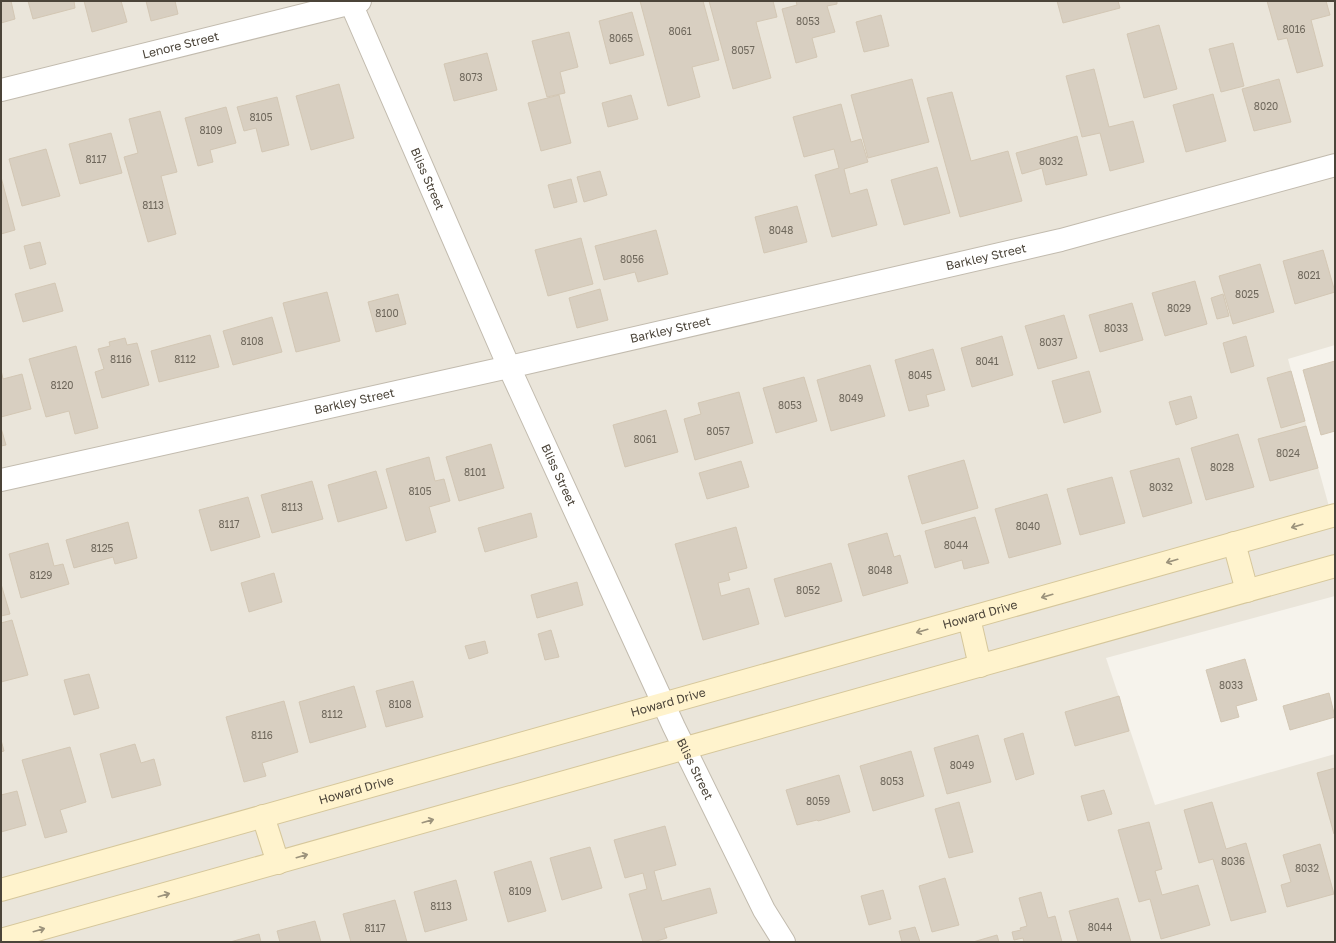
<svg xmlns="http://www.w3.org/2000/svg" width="1336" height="943" font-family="'Golos Text',sans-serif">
<rect width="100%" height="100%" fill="#f6f3ec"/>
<path fill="#eae5da" d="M1 1H1335V345L1288 359 1335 528V596L1106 658 1155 805 1335 754V942H1Z"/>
<path fill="#d8cfc1" stroke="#d3c7b4" d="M1 1H11L15 19 1 23Z
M28 1H74L75 8 33 19Z
M84 1H121L127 22 92 32Z
M146 1H175L178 14 151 21Z
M640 1H703L719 60 692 67 700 97 668 106Z
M709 1H773L777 17 756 22 771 78 733 89Z
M796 1H837V4L827 6 835 32 812 38 817 57 796 63 782 9 797 5Z
M1057 1H1118L1120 8 1063 23Z
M1267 1H1326L1330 15 1311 20 1323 66 1297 73 1287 38 1278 40Z
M632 12 644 55 610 64 599 21Z
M881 15 889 46 864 52 856 22Z
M1159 25 1177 89 1144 98 1127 34Z
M569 32 578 67 560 72 565 93 547 97 532 41Z
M1233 43 1244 86 1221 92 1209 49Z
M487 53 497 90 454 101 444 64Z
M1094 69 1109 127 1133 121 1144 162 1110 171 1100 133 1082 137 1066 76Z
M912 79 929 142 868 158 851 95Z
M1279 79 1291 122 1254 131 1242 89Z
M339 84 354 138 311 150 296 96Z
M952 92 971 161 1008 151 1022 201 960 217 927 98Z
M1213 94 1226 141 1186 152 1173 105Z
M559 95 571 143 541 151 528 103Z
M631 95 638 119 608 127 602 103Z
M277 97 289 145 262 152 256 128 244 131 237 107Z
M841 104 851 142 861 139 868 162 844 169 850 194 867 189 877 225 832 237 815 175 839 168 834 149 804 157 793 117Z
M226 107 236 143 210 150 213 162 198 166 185 118Z
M160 111 177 172 161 176 176 234 148 242 124 157 138 153 129 119Z
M111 133 122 173 80 184 69 144Z
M1077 136 1087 175 1046 185 1042 168 1022 174 1016 153Z
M46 149 60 196 22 206 9 159Z
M937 167 950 213 904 225 891 180Z
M600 171 607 195 584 202 577 177Z
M1 177 15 230 1 234Z
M571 179 577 202 554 208 548 185Z
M797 206 807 242 764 253 755 217Z
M656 230 668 274 638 282 635 272 604 280 595 246Z
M581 238 593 284 548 296 535 250Z
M40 242 46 264 30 269 24 246Z
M1323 250 1335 292 1295 304 1283 261Z
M1260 264 1274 312 1233 324 1219 276Z
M1195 281 1207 324 1165 336 1152 293Z
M55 283 63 311 23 322 15 294Z
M600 289 608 320 577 328 569 298Z
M327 292 340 341 296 352 283 303Z
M398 294 406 324 376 332 368 302Z
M1223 294 1229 316 1217 319 1211 298Z
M1132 303 1143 340 1100 352 1089 315Z
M1064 315 1077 358 1038 369 1025 326Z
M272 317 282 352 233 365 223 331Z
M210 335 219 367 159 382 151 351Z
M1002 336 1013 375 972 387 961 348Z
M1246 336 1254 366 1231 373 1223 343Z
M125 338 127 345 137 343 149 385 102 398 95 372 104 369 98 349 110 346 109 342Z
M76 346 98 428 75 434 69 411 46 417 29 359Z
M933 349 945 390 926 395 929 406 909 411 895 360Z
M1335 361V431L1321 435 1303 370Z
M870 365 885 416 831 431 817 380Z
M1 370 3 379 22 374 31 409 1 417Z
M1089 371 1101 412 1064 423 1052 381Z
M1291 371 1305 421 1281 428 1267 378Z
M804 377 817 421 776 433 763 388Z
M739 392 753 443 695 460 684 419 701 414 698 403Z
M1191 396 1197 418 1176 425 1169 402Z
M666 410 678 452 625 467 613 425Z
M1306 426 1318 468 1270 481 1258 439Z
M1 428 6 445 1 446Z
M1238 434 1254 487 1206 500 1191 448Z
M491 444 504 488 459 501 446 457Z
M429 457 435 481 444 479 450 501 429 507 436 532 406 541 386 469Z
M1179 458 1192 503 1143 517 1130 471Z
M964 460 978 508 922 524 908 476Z
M741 461 749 487 707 499 699 473Z
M376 471 387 508 338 522 328 485Z
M1112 477 1125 523 1080 535 1067 489Z
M312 481 323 519 272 533 261 495Z
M1047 494 1061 544 1009 558 995 509Z
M248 497 260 537 211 551 199 510Z
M531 513 537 537 485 552 478 528Z
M975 517 989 563 964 569 962 560 935 568 925 531Z
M128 522 137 558 115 564 113 557 74 568 66 540Z
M736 527 747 568 728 573 730 580 718 583 721 596 749 588 759 624 703 640 675 544Z
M887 533 894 557 900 555 908 583 863 596 848 544Z
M48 543 54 566 63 564 69 584 21 598 9 554Z
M831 563 842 601 785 617 774 579Z
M274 573 282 602 249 612 241 583Z
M577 582 583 605 537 618 531 595Z
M1 584 10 614 1 616Z
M12 620 28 675 1 682V623Z
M551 630 559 657 545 660 538 634Z
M485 641 488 653 469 659 465 646Z
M1245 659 1257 700 1236 706 1239 717 1221 722 1206 670Z
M89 674 99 708 74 715 64 680Z
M413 681 423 717 386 727 376 691Z
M354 686 366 727 310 743 299 702Z
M1329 693 1335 717 1290 730 1283 706Z
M1119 696 1129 731 1075 746 1065 712Z
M284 701 298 752 262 763 266 776 244 782 226 717Z
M1023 733 1034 774 1016 780 1004 739Z
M978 735 991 782 947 794 934 748Z
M1 740 4 751 1 752Z
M135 744 141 763 154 759 161 785 112 798 100 754Z
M70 747 86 802 60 810 67 832 45 838 22 760Z
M911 751 924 796 873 811 860 766Z
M1335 768V834H1334L1317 773Z
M839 775 850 812 818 821 817 820 797 825 786 790Z
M1104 790 1112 814 1088 821 1081 796Z
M17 791 26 825 1 832V795Z
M959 802 973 852 949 858 935 809Z
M1212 802 1226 849 1246 843 1266 912 1231 921 1213 859 1199 863 1184 810Z
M1149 822 1162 869 1155 871 1162 895 1198 885 1210 925 1161 939 1150 899 1139 902 1118 830Z
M665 826 676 865 654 871 662 901 710 888 717 913 664 928 667 938 653 942H643L629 894 647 889 643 873 625 878 614 840Z
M1320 844 1334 894 1287 907 1281 885 1291 882 1283 855Z
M590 847 602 888 562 900 550 858Z
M531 861 546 911 508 922 494 872Z
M945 878 959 925 932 932 919 886Z
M456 880 467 920 425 932 414 892Z
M883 890 891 919 869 925 861 896Z
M1041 892 1048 918 1055 916 1062 942H1024L1023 938 1014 940 1012 932 1021 930 1020 928 1027 926 1019 898Z
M1118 898 1131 942H1078L1069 911Z
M395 900 407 942H351L343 914Z
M315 921 321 942H280L277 931Z
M915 927 920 942H902L899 931Z
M259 934 261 942H230Z
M997 935 999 942H973Z"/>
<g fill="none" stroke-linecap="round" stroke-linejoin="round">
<g stroke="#c2bbae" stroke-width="24">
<g id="minor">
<path id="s1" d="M350 1 509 367 674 727 764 910 784 942"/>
<path id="s2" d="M1 90 360 1"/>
<path id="s3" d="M1 480 509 367 1061 240 1335 165"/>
</g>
</g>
<g stroke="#d6c79b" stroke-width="24">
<g id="secondary">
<path d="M1234 543 1247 591"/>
<path d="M969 618 980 666"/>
<path d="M263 816 278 863"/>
<path id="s4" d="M1 890 1335 515"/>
<path d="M1 940 1335 566"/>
</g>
</g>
<use href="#minor" stroke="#fff" stroke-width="22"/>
<use href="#secondary" stroke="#fff3cd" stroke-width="22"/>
</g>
<defs><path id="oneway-shaft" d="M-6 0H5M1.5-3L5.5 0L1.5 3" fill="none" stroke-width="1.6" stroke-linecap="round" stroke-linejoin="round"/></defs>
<g stroke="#9c937c">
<use href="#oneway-shaft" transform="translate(1297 526) rotate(164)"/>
<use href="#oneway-shaft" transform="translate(1172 561) rotate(164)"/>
<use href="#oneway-shaft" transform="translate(1047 596) rotate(164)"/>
<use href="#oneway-shaft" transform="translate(922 631) rotate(164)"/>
<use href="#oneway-shaft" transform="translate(428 821) rotate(-16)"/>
<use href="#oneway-shaft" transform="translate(302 856) rotate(-16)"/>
<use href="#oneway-shaft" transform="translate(164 895) rotate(-16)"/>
<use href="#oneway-shaft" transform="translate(39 930) rotate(-16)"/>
</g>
<g text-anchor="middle" stroke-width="3.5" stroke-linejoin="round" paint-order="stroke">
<g font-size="10" fill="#6e675b">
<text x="808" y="25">8053</text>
<text x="1294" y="33">8016</text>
<text x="680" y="35">8061</text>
<text x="621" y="42">8065</text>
<text x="743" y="54">8057</text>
<text x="471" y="81">8073</text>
<text x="1266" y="110">8020</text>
<text x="261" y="121">8105</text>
<text x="211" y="134">8109</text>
<text x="96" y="163">8117</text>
<text x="1051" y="165">8032</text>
<text x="153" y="209">8113</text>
<text x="781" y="234">8048</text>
<text x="632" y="263">8056</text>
<text x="1309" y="279">8021</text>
<text x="1247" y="298">8025</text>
<text x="1179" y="312">8029</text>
<text x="387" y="317">8100</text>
<text x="1116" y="332">8033</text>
<text x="252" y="345">8108</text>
<text x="1051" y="346">8037</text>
<text x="121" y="363">8116</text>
<text x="185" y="363">8112</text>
<text x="987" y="365">8041</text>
<text x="920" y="379">8045</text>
<text x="62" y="389">8120</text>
<text x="851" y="402">8049</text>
<text x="790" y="409">8053</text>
<text x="718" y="435">8057</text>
<text x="645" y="443">8061</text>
<text x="1288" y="457">8024</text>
<text x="1222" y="471">8028</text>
<text x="475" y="476">8101</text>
<text x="1161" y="491">8032</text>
<text x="420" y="495">8105</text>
<text x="292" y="511">8113</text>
<text x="229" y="528">8117</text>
<text x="1028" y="530">8040</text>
<text x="956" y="549">8044</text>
<text x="102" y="552">8125</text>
<text x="880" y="574">8048</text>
<text x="41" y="579">8129</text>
<text x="808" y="594">8052</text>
<text x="1231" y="689">8033</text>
<text x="400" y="708">8108</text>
<text x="332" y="718">8112</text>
<text x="262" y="739">8116</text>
<text x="962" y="769">8049</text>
<text x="892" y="785">8053</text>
<text x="818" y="805">8059</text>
<text x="1233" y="865">8036</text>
<text x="1307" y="872">8032</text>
<text x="520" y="895">8109</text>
<text x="441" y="910">8113</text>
<text x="1100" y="931">8044</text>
<text x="375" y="932">8117</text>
</g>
<g font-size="12" fill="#4b4439" stroke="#fff">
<text dy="4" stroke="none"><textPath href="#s2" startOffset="185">Lenore Street</textPath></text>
<text dy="4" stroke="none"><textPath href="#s1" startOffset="194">Bliss Street</textPath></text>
<text dy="4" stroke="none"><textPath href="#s3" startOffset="1010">Barkley Street</textPath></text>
<text dy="4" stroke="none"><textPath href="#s3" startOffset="686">Barkley Street</textPath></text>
<text dy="4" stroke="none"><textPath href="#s3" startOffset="362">Barkley Street</textPath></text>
<text dy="4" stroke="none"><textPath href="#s1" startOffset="518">Bliss Street</textPath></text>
<text dy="4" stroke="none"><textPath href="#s4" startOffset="1017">Howard Drive</textPath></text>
<text dy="4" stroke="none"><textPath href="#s4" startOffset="693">Howard Drive</textPath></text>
<text dy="4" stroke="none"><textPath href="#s1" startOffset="842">Bliss Street</textPath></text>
<text dy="4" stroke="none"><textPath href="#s4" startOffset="369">Howard Drive</textPath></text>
</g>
</g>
<rect width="1336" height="943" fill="none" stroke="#4b4439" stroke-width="4"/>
</svg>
